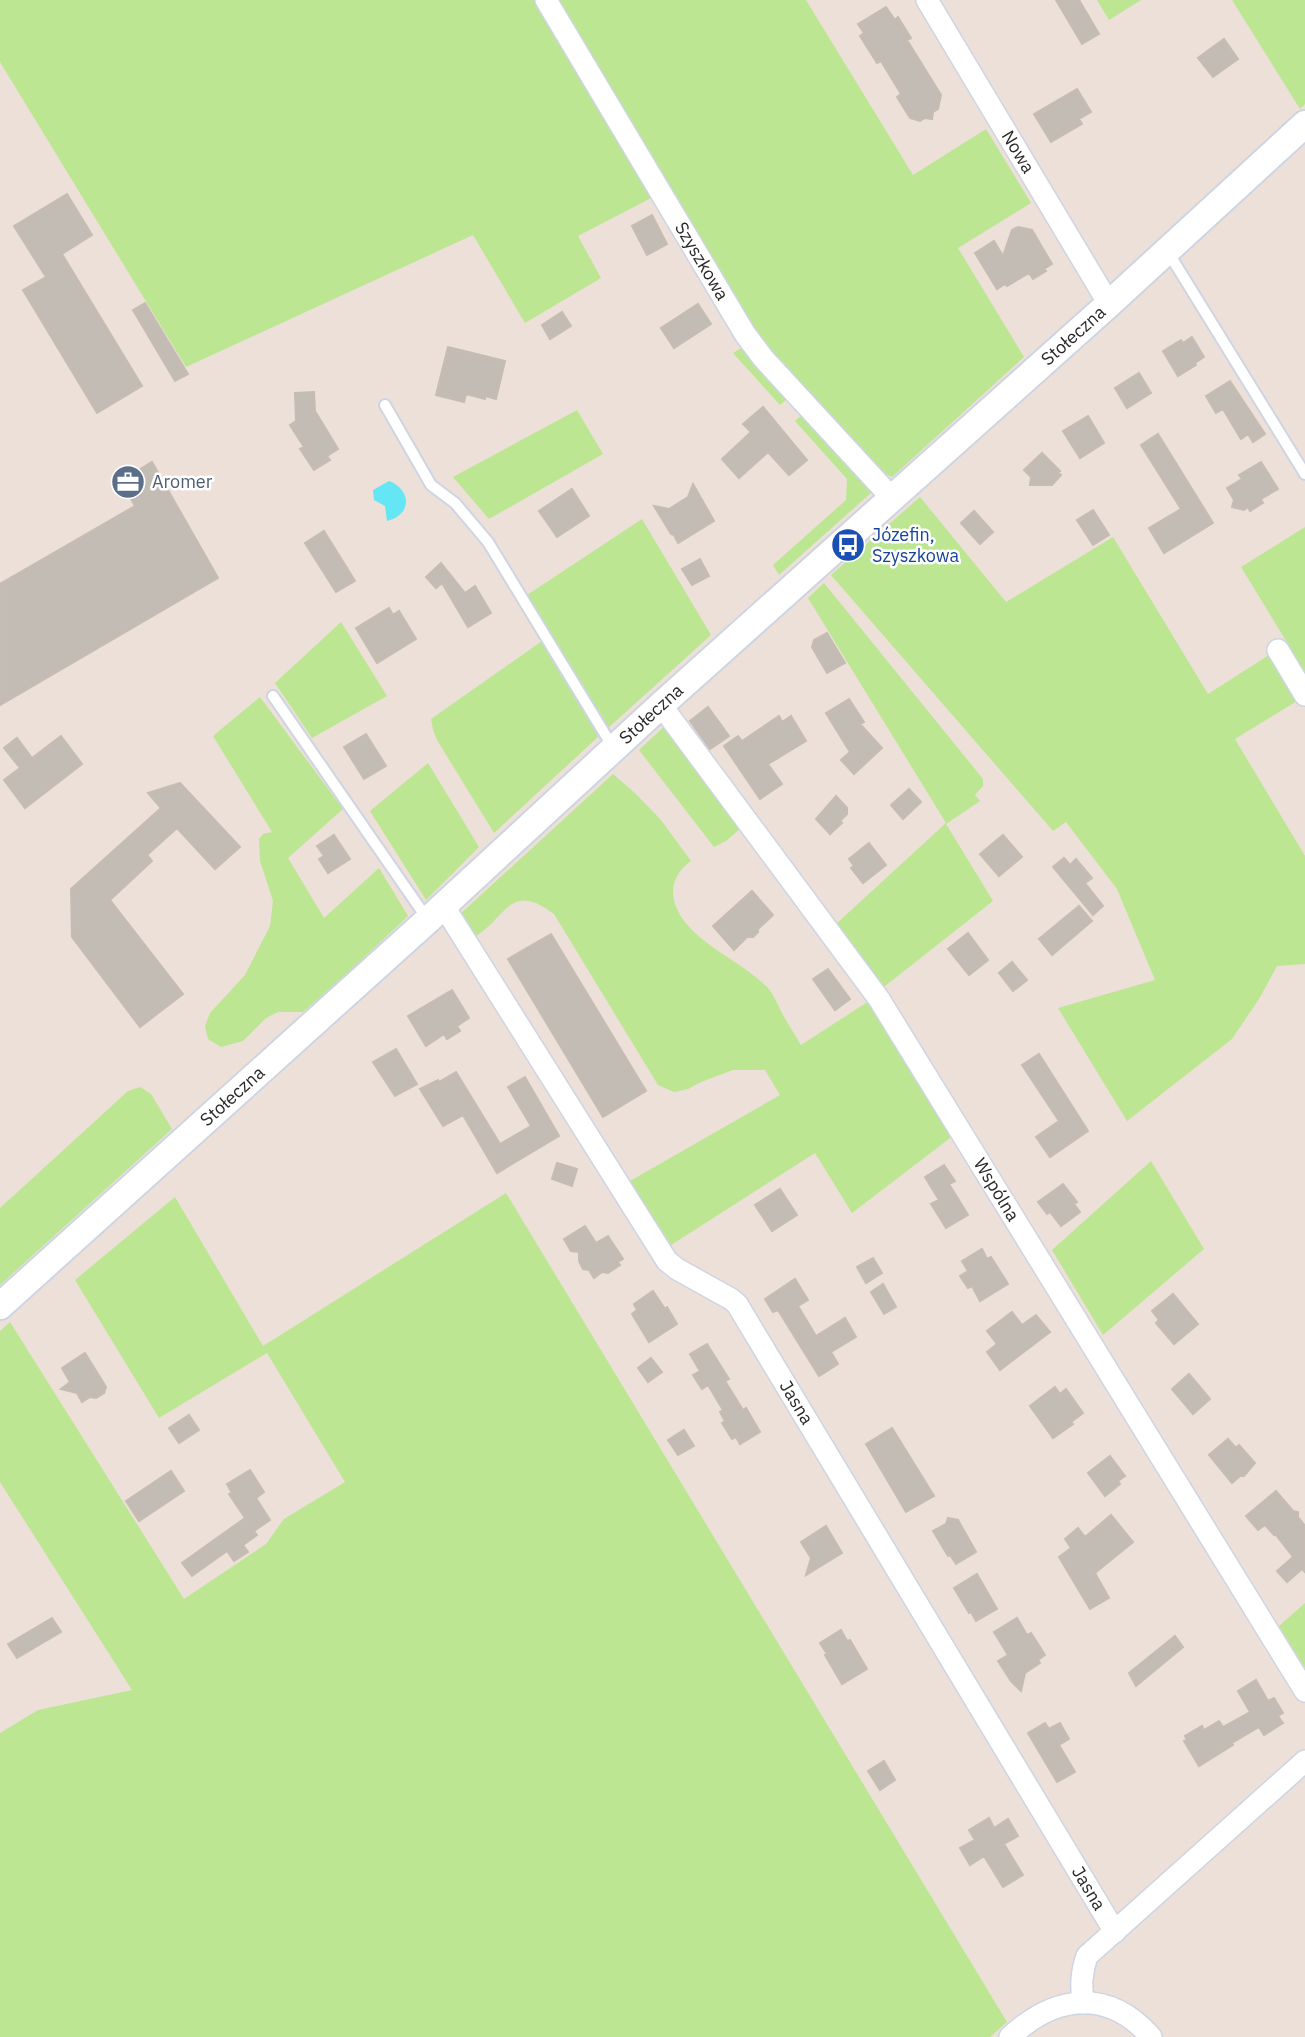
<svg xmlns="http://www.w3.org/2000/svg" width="1305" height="2037" font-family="'IBM Plex Sans',sans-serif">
<rect width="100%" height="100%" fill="#ece0d9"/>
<path fill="#bce691" d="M0 0H537L653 197 578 236 601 278 525 323 473 235 186 367 0 62Z
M557 0H806L913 175 986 129 1031 203 958 248 1024 357 892 477 882 472 773 358 757 338Z
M1097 0H1141L1109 20Z
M1232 0H1305V104L1300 109Z
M743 347 788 398 780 405 733 353Z
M577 410 603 454 489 519 453 477Z
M802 415 872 492 779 575 773 565 846 500 847 479 795 421Z
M920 497 1006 602 1113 537 1208 694 1269 655 1297 701 1235 739 1305 856V964L1277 966 1259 999 1232 1039 1127 1121 1058 1008 1155 980 1117 889 1066 822 1053 831 831 575Z
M642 519 711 635 607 729 527 595Z
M1305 527V672L1241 567Z
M824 583 983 779V786L975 795 980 801 946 824 993 901 880 990 835 925 946 823 808 598Z
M341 622 387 696 312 738 275 683Z
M542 641 599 736 494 833 437 740 433 730 431 719Z
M260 697 343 809 288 858 324 918 379 868 408 916 354 967 303 1012H278L266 1018 243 1041 221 1047 208 1039 205 1026 210 1013 245 975 270 926 273 901 260 861 259 839 263 834 272 832 213 736Z
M668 723 742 827 726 841 714 847 639 750Z
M428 763 479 847 426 900 370 811Z
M613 774 636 794 661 820 691 861C681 868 673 878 673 892 675 936 737 957 765 985 773 992 777 1004 782 1013 788 1024 795 1035 801 1045L869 1001 954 1135 852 1213 815 1153 671 1245 630 1181 780 1095 765 1070H733L701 1082 688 1089 674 1092 658 1085 554 914C508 879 506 921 472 938L458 916Z
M140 1087 151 1094 172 1129 0 1285V1208L128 1091Z
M1151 1161 1204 1249 1103 1335 1052 1250Z
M506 1193 1007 2022 990 2037H0V1733L38 1710 132 1690 0 1482V1331L10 1322 184 1599 266 1544 284 1519 345 1482 267 1353 159 1418 75 1280 175 1197 263 1346Z
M1305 1603V1668L1279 1626Z"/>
<path fill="#65e6f4" d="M389 481C412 490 412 515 387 521L385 506 374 500 373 490Z"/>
<path fill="#c3bcb5" stroke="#c7bcb2" stroke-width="2" d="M1056 0H1079L1099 34 1082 44Z
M886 7 895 20 898 17 911 38 907 40 941 95 938 109 933 112 932 119 925 118 920 121 910 118 897 97 901 94 881 61 877 63 860 36 864 33 858 24Z
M1224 39 1238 59 1213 77 1198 58Z
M1077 89 1091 112 1079 119 1082 124 1051 142 1034 114Z
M67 194 92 235 62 254 142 386 97 413 23 290 46 277 14 226Z
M652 215 667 244 647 255 632 226Z
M1018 227 1032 230 1052 264 1044 269 1046 271 1033 279 1029 273 1007 286 1005 284 997 289 975 253 994 241 1003 256 1012 230Z
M145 303 188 374 175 381 133 310Z
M698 304 711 324 674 348 661 328Z
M562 312 571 326 550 339 542 325Z
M1192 337 1204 357 1195 363 1196 365 1178 376 1163 351 1181 340 1183 343Z
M448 347 505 361 496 399 485 396V399L466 394 464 402 436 395Z
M1139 373 1151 393 1127 408 1115 388Z
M1230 381 1265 434 1253 442 1248 434 1241 439 1223 409 1216 413 1206 396Z
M314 392 315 411 338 449 327 456 330 460 314 470 300 449 304 447 290 425 296 421 295 393Z
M763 407 807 460 789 475 768 452 739 478 722 459 751 432 743 424Z
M1088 416 1104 443 1080 458 1063 431Z
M1158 434 1213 523 1164 553 1149 528 1181 509 1141 445Z
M1042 453 1060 471 1058 472 1061 475 1052 485H1030L1031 477 1024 470Z
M152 462 218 578 0 705V584L135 506 121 481Z
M1261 462 1278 489 1261 499 1263 503 1250 511 1248 507 1244 510 1232 507 1234 500 1227 488 1242 479 1239 475Z
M693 484 714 521 678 543 674 535 671 534 654 506 669 509 688 497Z
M572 489 589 516 557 537 539 511Z
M1093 510 1109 535 1093 545 1077 520Z
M974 511 993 532 980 544 961 523Z
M324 531 355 581 336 592 305 543Z
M700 559 709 576 692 585 682 569Z
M441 563 465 593 475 586 491 613 468 627 442 583 436 588 426 577Z
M389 608 393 615 399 611 416 639 377 663 356 628Z
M827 633 845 663 827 673 812 647 814 640Z
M849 699 864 722 860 724 882 748 854 774 841 760 850 752 826 713Z
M708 707 729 736 710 749 690 721Z
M779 716 782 722 791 716 806 741 768 764 782 784 760 799 724 746 738 736 742 741Z
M366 734 386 766 364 779 344 747Z
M61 736 82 764 25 808 4 780 20 768 4 748 17 738 32 758Z
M180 783 240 847 215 869 177 828 147 855 152 861 110 900 183 994 140 1027 72 937 71 889 161 808 148 793Z
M909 789 921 802 903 819 891 805Z
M836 796 847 808V814L840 821 842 823 830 834 816 819Z
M334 835 350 859 328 873 319 859 324 856 317 846Z
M1003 835 1022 857 999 876 980 854Z
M869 843 886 865 863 883 851 868 854 866 849 859Z
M1064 858 1070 865 1076 859 1092 878 1085 883 1103 906 1093 915 1053 867Z
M752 891 773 915 758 929V932L753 937H747L734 950 713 926Z
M1079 906 1092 921 1052 955 1039 939Z
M968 933 988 960 969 975 948 949Z
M551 934 646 1091 603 1117 508 959Z
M1012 962 1027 980 1013 991 999 973Z
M828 969 850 999 835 1010 813 979Z
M452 990 469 1018 457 1026 460 1031 447 1039 444 1034 426 1046 408 1016Z
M396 1049 417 1084 395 1096 373 1062Z
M1039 1054 1088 1131 1050 1157 1036 1137 1059 1121 1022 1065Z
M456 1072 500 1144 531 1126 508 1087 525 1077 559 1136 497 1173 463 1115 443 1126 420 1089 438 1080 439 1082Z
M557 1163 577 1169 572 1186 552 1179Z
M944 1165 955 1181 949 1184 968 1215 946 1228 931 1204 939 1200 925 1177Z
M1063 1184 1077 1202 1074 1204 1080 1212 1061 1226 1050 1212 1047 1214 1038 1202Z
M780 1189 797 1215 772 1231 755 1205Z
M585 1226 596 1243 608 1236 623 1259 618 1262 620 1265 608 1273 602 1272 594 1278 589 1270 583 1269 579 1261V1252L571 1251 564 1239Z
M982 1249 987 1259 991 1257 1008 1284 980 1301 972 1286 968 1288 960 1276 968 1271 962 1261Z
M873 1258 882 1273 866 1283 857 1267Z
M795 1279 808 1300 798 1306 816 1336 845 1318 856 1337 831 1352 838 1364 819 1376 778 1310 773 1312 765 1299Z
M883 1284 896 1307 884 1314 871 1292Z
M653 1291 665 1309 667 1307 677 1324 649 1342 632 1314 637 1310 634 1304Z
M1173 1294 1198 1324 1174 1344 1156 1323 1159 1320 1152 1311Z
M1012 1312 1022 1325 1036 1315 1050 1332 1000 1370 987 1352 997 1344 987 1331Z
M707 1344 729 1379 725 1381 743 1410 746 1408 760 1432 740 1444 736 1437 732 1439 722 1423 725 1421 720 1412 723 1410 708 1385 702 1389 693 1375 700 1371 690 1354Z
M85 1353 106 1387 104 1393 96 1398 90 1397 82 1402 77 1393 61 1389 70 1382 62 1368Z
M651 1358 662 1372 648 1382 638 1368Z
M1189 1374 1210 1399 1193 1414 1172 1389Z
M1055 1387 1060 1394 1066 1389 1083 1413 1071 1422 1073 1424 1053 1438 1030 1406Z
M189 1415 199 1430 179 1443 169 1428Z
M892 1428 934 1496 906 1512 866 1444Z
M684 1430 694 1446 678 1455 668 1440Z
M1228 1439 1236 1448 1239 1445 1255 1463 1244 1476H1240L1232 1483 1209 1455Z
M1110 1456 1125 1476 1118 1481 1120 1484 1105 1496 1088 1473Z
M250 1470 264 1492 256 1498 270 1520 254 1531 257 1535 243 1545 248 1552 234 1561 227 1551 192 1576 182 1563 245 1518 229 1494 232 1493 227 1484Z
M171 1471 184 1491 139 1521 126 1501Z
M1276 1491 1293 1511 1298 1512V1517L1305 1526V1572L1302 1569 1287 1582 1277 1571 1293 1557 1276 1535H1274L1265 1525 1258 1530 1246 1516Z
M1111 1515 1133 1542 1095 1573 1109 1598 1090 1609 1059 1557 1071 1548 1065 1539 1078 1528 1085 1537Z
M948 1518 958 1520 976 1552 956 1564 950 1555 948 1556 933 1531 946 1524Z
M826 1526 842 1553 806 1575 811 1558 801 1542Z
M977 1574 997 1609 976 1621 971 1612 969 1613 954 1588Z
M52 1618 61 1632 17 1658 8 1644Z
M1017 1618 1027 1635 1031 1633 1045 1655 1038 1660 1040 1663 1025 1673 1021 1691 1011 1681 998 1661 1008 1655 994 1632Z
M841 1630 847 1641 850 1640 867 1669 842 1684 825 1655 827 1654 820 1643Z
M1175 1636 1183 1647 1136 1686 1129 1673Z
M1256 1680 1268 1701 1274 1698 1283 1713 1278 1716 1283 1723 1264 1735 1259 1727 1232 1743 1233 1745 1199 1766 1184 1741 1187 1740 1185 1736 1202 1726 1204 1730 1219 1721 1223 1727 1250 1712 1238 1691Z
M1045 1723 1049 1729 1060 1723 1069 1739 1059 1745 1075 1772 1057 1782 1028 1733Z
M884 1761 895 1780 880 1790 868 1771Z
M989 1818 994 1828 1008 1819 1018 1836 1004 1844 1023 1875 1003 1887 984 1856 970 1865 960 1848 975 1840 969 1830Z"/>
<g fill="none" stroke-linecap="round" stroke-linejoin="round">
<g stroke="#ced5e2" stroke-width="14">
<path id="service" d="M1168 252 1305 474
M385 405 431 485 455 503 488 542 614 749
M273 696 428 920"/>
</g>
<g stroke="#ced5e2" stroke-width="24">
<g id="minor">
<path id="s1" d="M546 0 745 334 763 358 891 497"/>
<path id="s2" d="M927 0 1109 304"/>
<path d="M1278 650 1305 695"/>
<path id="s3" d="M661 705 879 999 1305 1691"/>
<path id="s4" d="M443 905 667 1261 677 1269 731 1299 737 1304 1115 1932"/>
<path d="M1083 2003C1081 1986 1081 1973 1087 1956L1305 1761"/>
<path d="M1010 2037C1055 1995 1108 1988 1151 2037"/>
</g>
</g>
<g stroke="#ced5e2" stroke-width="30">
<g id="tertiary">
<path id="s5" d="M0 1306 428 920 661 705 1109 304 1305 124"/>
</g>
</g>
<use href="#service" stroke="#fff" stroke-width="10"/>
<use href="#minor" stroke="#fff" stroke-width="21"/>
<use href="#tertiary" stroke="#fff" stroke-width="26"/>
</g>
<defs>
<g id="office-disc" transform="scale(1.75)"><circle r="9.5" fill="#5c6f8a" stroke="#fff"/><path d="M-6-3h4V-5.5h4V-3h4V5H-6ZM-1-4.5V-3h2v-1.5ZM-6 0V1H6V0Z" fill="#fff"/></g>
<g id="bus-disc" transform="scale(1.75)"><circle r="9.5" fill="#1a4fb4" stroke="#fff"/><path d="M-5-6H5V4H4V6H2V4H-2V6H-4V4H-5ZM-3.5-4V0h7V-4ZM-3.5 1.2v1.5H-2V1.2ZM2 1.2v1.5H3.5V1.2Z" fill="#fff"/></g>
</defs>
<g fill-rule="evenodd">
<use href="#office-disc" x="128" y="482"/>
<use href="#bus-disc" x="848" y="545"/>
</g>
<g text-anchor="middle" stroke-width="5" stroke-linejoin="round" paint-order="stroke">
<g font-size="18" fill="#282828" stroke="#fff">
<text dy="6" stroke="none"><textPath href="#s2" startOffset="177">Nowa</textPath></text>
<text dy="6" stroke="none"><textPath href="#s1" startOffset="304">Szyszkowa</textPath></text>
<text dy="6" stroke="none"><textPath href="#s5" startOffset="1447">Stołeczna</textPath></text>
<text dy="6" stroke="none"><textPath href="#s5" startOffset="880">Stołeczna</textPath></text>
<text dy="6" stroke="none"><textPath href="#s5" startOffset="313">Stołeczna</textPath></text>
<text dy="6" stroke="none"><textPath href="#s3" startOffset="590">Wspólna</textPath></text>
<text dy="6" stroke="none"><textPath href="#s4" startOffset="618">Jasna</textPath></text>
<text dy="6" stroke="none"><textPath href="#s4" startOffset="1185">Jasna</textPath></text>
</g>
<g font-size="18" fill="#4e5e75" stroke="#fff" text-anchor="start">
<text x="152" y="488">Aromer</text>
</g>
<g font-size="18" fill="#164399" stroke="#fff" text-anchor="start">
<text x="872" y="541">Józefin,<tspan x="872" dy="21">Szyszkowa</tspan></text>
</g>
</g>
</svg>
